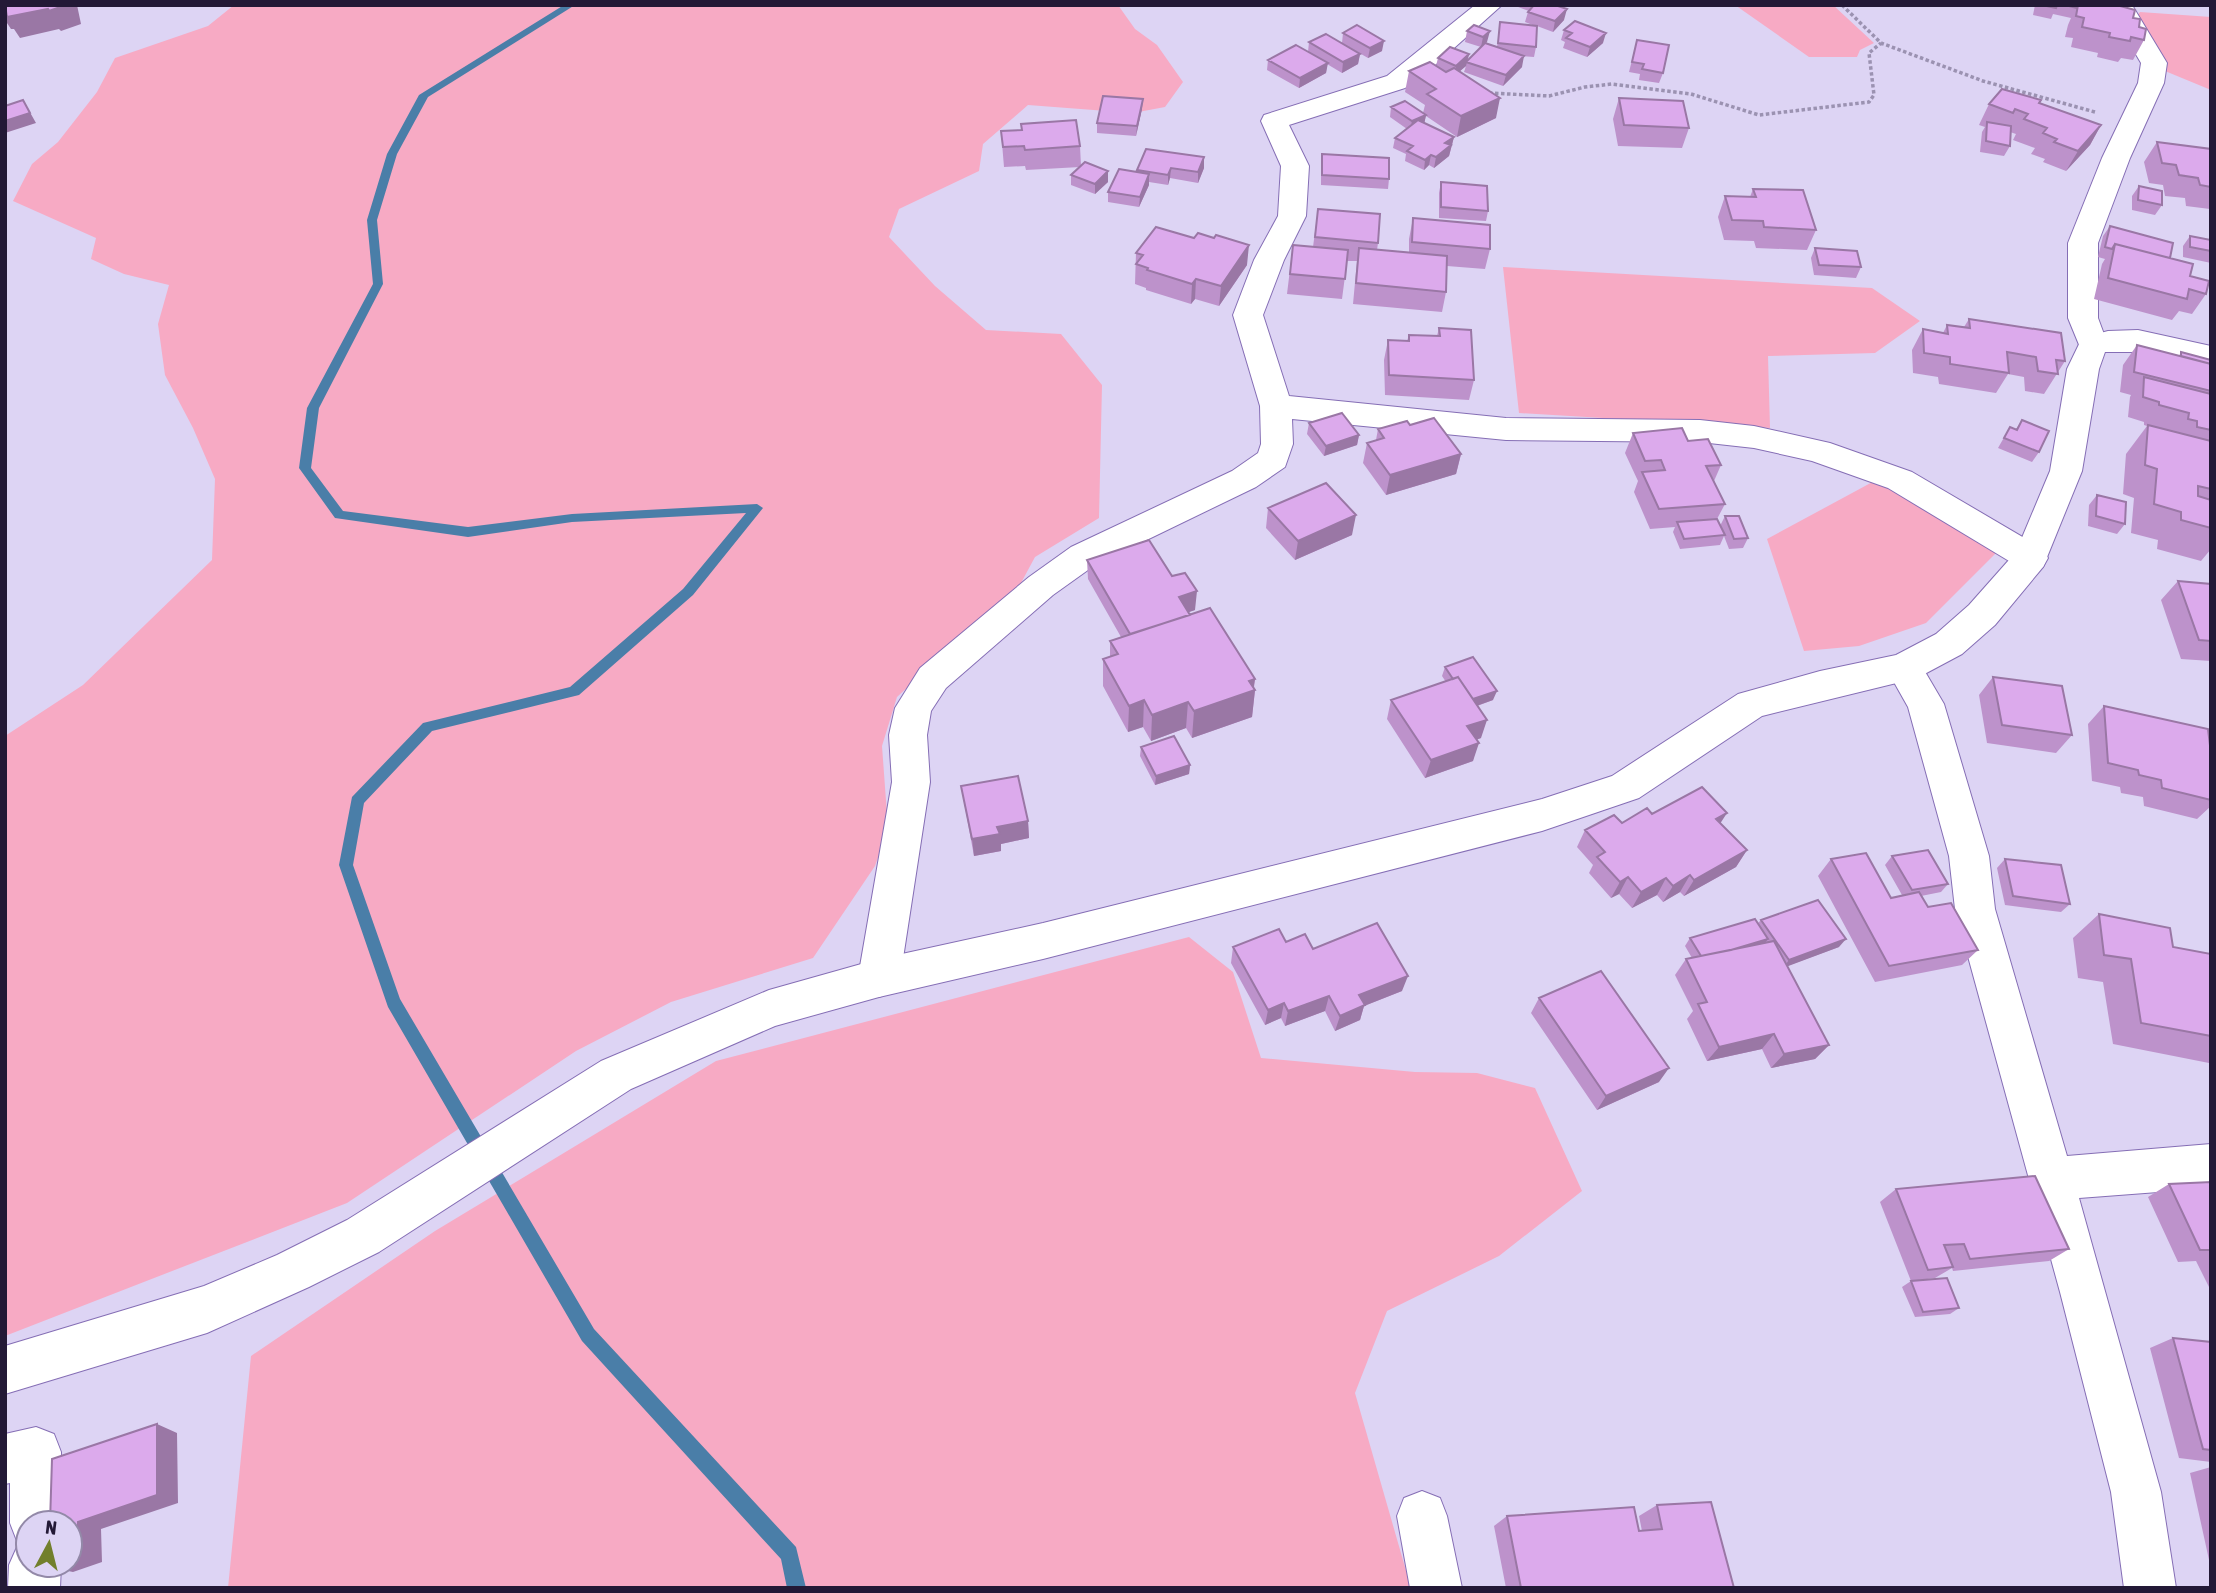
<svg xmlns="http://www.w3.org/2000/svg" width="2216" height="1593" font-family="'Asap Condensed',sans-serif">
<rect width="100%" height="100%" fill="#ddd4f4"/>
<path fill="#f7aac4" d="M234 5H1118L1135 29 1157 45 1183 82 1165 107 1133 113 1028 105 983 144 979 171 899 209 889 237 935 286 986 330 1061 334 1102 385 1099 518 1035 557 1021 583 897 697 882 746 888 828 875 866 813 958 671 1002 576 1051 347 1203 5 1336V736L83 685 212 560 215 479 193 428 165 375 158 324 169 285 124 274 91 259 96 238 13 201 32 164 58 142 97 92 115 58 208 26Z
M1735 5H1833L1874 43 1860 50 1857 57H1809Z
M2140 12 2211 17V90L2165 71 2146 27 2136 17Z
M1503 267 1872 288 1920 321 1875 353 1768 356 1770 428 1519 413Z
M1878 479 1999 550 1926 623 1859 646 1804 651 1767 539Z
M1189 937 1233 972 1261 1058 1415 1072 1477 1073 1535 1088 1582 1191 1499 1256 1387 1311 1355 1393 1411 1588H228L251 1356 435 1231 716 1061Z"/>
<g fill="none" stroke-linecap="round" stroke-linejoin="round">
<path fill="#4a7ea8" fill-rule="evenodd" d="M564 5H575L428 97 397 154 377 220 383 284 319 408 311 468 343 511 468 527 572 514 757 504 763 508 693 595 579 695 432 731 364 803 353 865 400 999 594 1329 796 1547 806 1588H787L781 1559 582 1341 388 1007 339 865 352 797 423 723 570 687 683 589 746 513 572 522 468 537 335 518 299 468 307 408 373 284 367 220 387 154 419 95Z"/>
<g stroke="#856eb5" stroke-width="2">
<path id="minor" d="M1475 5H1502L1424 75 1405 88 1289 125 1309 166 1306 216 1284 260 1263 315 1289 396 1506 418 1700 420 1754 426 1830 443 1912 472 2043 549 2048 558 2043 567 2031 571 2019 567 1888 488 1812 461 1754 448 1700 442 1506 440 1292 419 1293 444 1285 467 1256 487 1095 565 1053 595 946 688 931 711 927 735 930 782 900 978 894 991 879 997 864 991 858 978 892 782 889 735 895 708 920 668 1029 577 1071 547 1232 471 1258 453 1261 444 1260 406 1233 315 1254 260 1278 216 1281 166 1261 121 1264 115 1387 76Z
M2107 5H2132L2167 63 2164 83 2130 158 2098 243V318L2108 345 2104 352 2093 355 2082 352 2068 318V243L2102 158 2138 83 2141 63Z
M1904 654 1917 658 1944 704 1989 856 1995 909 2067 1156 2211 1144V1188L2079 1198 2161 1492 2176 1588H2124L2111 1492 2060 1292 1955 909 1949 856 1908 707 1886 668 1891 658Z
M36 1427 54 1434 61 1452 60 1523H28V1565H61L60 1588H8L9 1565 17 1547 24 1544 17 1541 10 1523V1483L5 1484V1434Z
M1422 1491 1440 1498 1447 1516 1462 1588H1410L1397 1516 1404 1498Z"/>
</g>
<g stroke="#856eb5" stroke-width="2">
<path id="tertiary" d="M2138 330 2211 346V366L2152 352H2105L2099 369 2082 471 2043 567 1995 625 1962 654 1917 678 1762 716 1639 798 1542 831 1043 959 879 997 775 1026 631 1089 379 1252 309 1287 207 1333 5 1394V1346L204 1286 277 1255 347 1220 601 1061 769 990 879 959 1043 923 1542 799 1612 776 1738 694 1820 671 1896 655 1936 634 1969 605 2016 552 2050 471 2067 369 2082 338 2108 331Z"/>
</g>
<path stroke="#9b92b1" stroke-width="3.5" stroke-dasharray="3.5 2.5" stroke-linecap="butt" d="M1842 5 1881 43 1983 81 2095 112
M1489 93 1549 96 1585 87 1612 84 1691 94 1759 115 1869 102 1874 95 1869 53 1881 43"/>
<use href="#minor" fill="#fff" fill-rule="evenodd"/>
<use href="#tertiary" fill="#fff" fill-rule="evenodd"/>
</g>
<path fill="#bd92cb" d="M1513 5H1557L1564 20 1553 32 1537 26 1536 47 1534 57 1522 56V67L1503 86 1464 72 1466 66 1459 72 1496 118 1457 137 1426 116 1424 123 1454 137 1449 156 1434 168 1429 165 1424 170 1405 161 1406 154 1393 148 1395 138 1407 129 1390 117 1391 107 1423 113 1425 105 1405 92 1409 71 1436 66 1438 58 1469 54 1468 60 1481 47 1465 42 1467 31 1474 25 1487 42 1486 43 1497 47 1500 22 1535 26 1525 22 1528 12 1529 11Z
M2035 5H2120V6L2133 18 2144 40 2133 60 2121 58 2118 62 2097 57 2098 53 2071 47 2073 38 2065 37 2068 25 2071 18 2053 14 2051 19 2033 15Z
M1564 30 1603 43 1587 57 1563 48 1565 42 1561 40Z
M1343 33 1382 51 1368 58 1342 43Z
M1637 40 1663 73 1659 83 1639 80 1640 74 1629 72Z
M1309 42 1360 54 1358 64 1342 73 1327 64 1326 73 1299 88 1267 70 1268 60 1308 52Z
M1619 98 1689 128 1682 148 1618 146 1613 119Z
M2040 103 2101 125 2090 145 2066 171 2043 162 2045 159 2031 154 2035 148 2013 140 2016 134 2010 132V146L2004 156 1980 152 1982 132 1985 127 1979 125 1989 104Z
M1142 109 1136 136 1097 133V123Z
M1001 131 1080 146 1081 166 1108 182 1095 194 1071 185V175L1080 167 1026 170 1025 166 1004 167Z
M2157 142 2211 149 2210 209 2186 206 2185 198 2165 196 2163 185 2149 183 2144 162Z
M1146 149 1204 168 1198 183 1170 178 1168 185 1149 182V185L1139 207 1108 202V192L1137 172Z
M1322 154 1389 179 1388 189 1321 185V165Z
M1441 182 1488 211 1486 221 1439 218V193Z
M2139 186 2162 205 2155 215 2132 210V196Z
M1753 189 1816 230 1807 250 1756 248 1754 241 1724 240 1718 217 1725 196 1750 197Z
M1318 209 1378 243 1377 250 1409 253V239L1413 218 1490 249 1485 269 1447 266 1446 292 1442 312 1353 304 1357 261H1347L1342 299 1287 294 1293 245 1313 247Z
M2110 226 2170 258 2190 276 2206 294 2192 314 2179 311 2172 320 2094 299 2102 264 2105 259 2098 257 2103 236Z
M2190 236 2211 240V263L2183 257V246Z
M1194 238 1247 265 1219 306 1195 299 1191 304 1146 290V288L1135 284 1136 253Z
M1815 248 1861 267 1856 278 1814 275 1811 258Z
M1969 319 2065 361 2044 394 2025 391 2024 377 2008 374 1996 393 1939 384 1938 377 1913 373 1912 350 1923 329 1943 333 1947 325 1964 327Z
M1439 328 1474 380 1469 400 1385 395 1384 360 1388 340 1407 341 1409 335 1437 336Z
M2137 345 2179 356 2181 352 2211 360V549L2201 561 2157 549 2158 540 2131 533 2134 498 2123 494 2126 454 2147 426 2144 425V422L2128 417 2130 397 2131 395 2120 392 2123 365Z
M2022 420 2039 452 2032 462 1998 448 2010 427 2016 429Z
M1309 423 1359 435 1357 445 1324 456 1307 434Z
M1378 429 1461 454 1456 474 1386 495 1363 463 1367 443 1376 440Z
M1633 433 1688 441 1721 465 1714 481 1725 504 1717 519 1720 526 1725 516 1748 538 1743 548 1729 549 1724 536 1720 545 1680 549 1673 532 1675 527 1650 529 1634 492 1638 481 1625 453Z
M2097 495 2125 524 2117 534 2088 526 2089 505Z
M1268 508 1352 535 1295 560 1266 528Z
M1087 560 1172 576 1195 610 1188 612 1190 615 1255 679 1254 688 1255 690 1252 717 1192 738 1186 728 1151 741 1143 727 1128 732 1103 686V659L1110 657V641L1121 637 1088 579Z
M2178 581 2211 584V661L2181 659 2161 600Z
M1445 667 1493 700 1477 706 1481 738 1476 740 1473 761 1425 778 1387 719 1391 700 1446 682 1442 676Z
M1993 677 2072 735 2056 753 1987 743 1979 695Z
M2104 706 2211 754V806L2197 819 2144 806 2143 797 2121 793 2120 787 2092 781 2088 724Z
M1141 747 1190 765 1189 774 1155 785 1140 756Z
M961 786 1028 821 1029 838 1001 844V851L974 856Z
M1652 814 1720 823 1747 850 1736 867 1684 896 1680 892 1663 902 1657 895 1632 908 1619 894 1611 898 1589 873 1593 865 1577 847 1585 830 1622 823Z
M1892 856 1948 884 1941 892 1921 896 1928 907 1978 950 1962 965 1875 982 1818 876 1831 859 1891 898 1902 895 1885 865Z
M2005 859 2070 904 2061 912 2005 905 1997 868Z
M2099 914 2173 947 2211 954V1072L2209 1063 2113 1044 2103 982 2078 978 2073 938Z
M1761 920 1839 947 1787 966 1829 1045 1815 1059 1771 1068 1762 1049 1707 1061 1687 1019 1693 1011 1675 975 1686 959 1692 958 1685 946 1690 938 1758 923Z
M1286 942 1313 949 1402 991 1364 1006 1360 1020 1335 1031 1325 1011 1285 1026 1281 1018 1265 1025 1231 963 1233 947Z
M1539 998 1659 1082 1597 1110 1531 1013Z
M2211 1182V1291L2196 1261 2178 1262 2148 1197 2169 1184Z
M1896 1189 2069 1249 2049 1261 1953 1271 1952 1268 1935 1278 1911 1281 1880 1202Z
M1911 1281 1959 1308 1950 1314 1915 1317 1902 1287Z
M2173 1338 2211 1342V1462L2179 1458 2150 1348Z
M2211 1467V1569L2190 1473Z
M1657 1505 1734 1588H1506L1494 1526 1507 1516 1639 1531H1642L1639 1516Z"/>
<path fill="#9a77a5" d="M5 5H77L81 24 61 31 59 29 20 38 14 29H11L5 20Z
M1567 9 1564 20 1553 32 1555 21Z
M1490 31 1487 42 1481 47 1483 37Z
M1606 33 1603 43 1587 57 1590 47Z
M1384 41 1382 51 1368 58 1370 48Z
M1360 54 1358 64 1342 73 1343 62Z
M1469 54 1466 66 1454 76 1456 66Z
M1524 56 1522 67 1503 86 1506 75Z
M1328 63 1326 73 1299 88 1300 78Z
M1500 98 1496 118 1457 137 1461 116Z
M1143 99 1142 109 1136 136 1137 126Z
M23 100 36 123 5 133V121Z
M1426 115 1424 125 1410 131 1412 121Z
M2101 125 2090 145 2066 171 2078 151Z
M1454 137 1449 156 1434 168 1436 157 1445 143Z
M1431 155 1429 165 1424 170 1425 160Z
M1204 157V168L1198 183V172Z
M1171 168 1170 178 1168 185V175Z
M1108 171V182L1095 194V184Z
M1149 174V185L1139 207 1140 197Z
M1249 245 1247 265 1219 306 1221 286Z
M1196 279 1195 299 1191 304 1192 284Z
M1359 435 1357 445 1324 456 1326 446Z
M1461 454 1456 474 1386 495 1390 475Z
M1356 515 1352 535 1295 560 1298 541Z
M1197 591 1195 610 1178 616 1179 597Z
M1255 679 1253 691 1255 690 1252 717 1192 738 1194 711 1249 681Z
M1497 691 1493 700 1465 710 1468 701Z
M1144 700 1143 727 1128 732 1129 706Z
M1188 702 1186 728 1151 741 1152 715Z
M1487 720 1481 738 1461 745 1467 726Z
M1479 743 1473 761 1425 778 1431 760Z
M1190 765 1189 774 1155 785 1156 776Z
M1727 813 1716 830V819Z
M1028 821 1029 838 1001 844V851L974 856 972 839 997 827Z
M1747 850 1736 867 1684 896 1694 880Z
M1690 875 1680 892 1663 902 1673 886Z
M1628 877 1619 894 1611 898 1620 882Z
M1666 878 1657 895 1632 908 1641 892Z
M1768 939 1762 947 1702 958Z
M1846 939 1839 947 1783 968 1789 960Z
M1408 976 1402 991 1364 1006 1360 1020 1335 1031 1340 1016 1359 995Z
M1329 996 1325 1011 1285 1026 1288 1011Z
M1284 1003 1281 1018 1265 1025 1268 1010Z
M1774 1034 1762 1049 1707 1061 1719 1047Z
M1829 1045 1815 1059 1771 1068 1784 1054Z
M1669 1068 1659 1082 1597 1110 1606 1096Z
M157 1424 177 1433 178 1503 101 1529 102 1562 73 1572 49 1567 54 1565H70V1559L78 1522Z"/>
<path fill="#dcaaec" stroke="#9a77a5" stroke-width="2" d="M5 5H66L49 11 48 9 7 17Z
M1534 5H1555L1567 9 1555 21 1528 12Z
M2042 5H2057L2056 8Z
M2065 5H2078L2077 8Z
M2078 5 2087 6V5H2120V6L2135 10 2133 18 2140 19 2139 27 2146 29 2144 40 2131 37 2130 41 2109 37 2110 33 2082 27 2084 18 2076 16Z
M1575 21 1606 33 1590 47 1566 38 1572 33 1564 30Z
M1500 22 1537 26 1536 47 1498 43Z
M1357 25 1384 41 1370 48 1343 33Z
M1474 25 1490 31 1483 37 1467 31Z
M1326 34 1360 54 1343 62 1309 42Z
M1637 40 1669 45 1663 73 1642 69 1644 64 1632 62Z
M1485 43 1524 56 1506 75 1466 62Z
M1296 45 1328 63 1300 78 1268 60Z
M1450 47 1469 54 1456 66 1438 58Z
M1430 62 1446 72 1454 68 1500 98 1461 116 1427 94 1436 89 1409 71Z
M2002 89 2041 100 2039 103 2101 125 2078 151 2054 142 2057 139 2043 133 2047 128 2024 119 2028 114 2015 109 2013 113 1989 104Z
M1103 96 1143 99 1137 126 1097 123Z
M1619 98 1683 101 1689 128 1624 125Z
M23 100 30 113 5 121V106Z
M1405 101 1426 115 1412 121 1391 107Z
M1076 120 1080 146 1025 150 1024 146 1003 147 1001 131 1022 130 1021 124Z
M1418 120 1454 137 1445 143 1451 145 1436 157 1431 155 1425 160 1407 151 1413 146 1395 138Z
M1987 122 2011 126 2010 146 1986 141Z
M2157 142 2211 149V187L2200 185 2198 178 2179 175 2176 165 2162 163Z
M1146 149 1204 157 1198 172 1171 168 1168 175 1137 170Z
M1322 154 1389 158V179L1322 175Z
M1085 162 1108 171 1095 184 1071 175Z
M1119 169 1149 174 1140 197 1108 192Z
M1441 182 1487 186 1488 211 1441 207Z
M2139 186 2162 191V205L2138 200Z
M1753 189 1803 190 1816 230 1764 227 1763 221 1732 220 1725 196 1756 197Z
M1318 209 1380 214 1378 243 1315 237Z
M1413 218 1490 225V249L1412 242Z
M2110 226 2173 243 2170 258 2115 244 2112 249 2105 247Z
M1156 227 1194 238 1198 233 1214 238 1216 235 1249 245 1221 286 1196 279 1192 284 1147 270 1148 268 1136 264 1143 255 1136 253Z
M2190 236 2211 240V251L2190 247Z
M2115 244 2193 264 2190 276 2209 281 2206 294 2189 289 2187 299 2108 278Z
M1293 245 1348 250 1345 279 1290 274Z
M1359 248 1447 256 1446 292 1356 283Z
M1815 248 1857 251 1861 267 1819 265Z
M1969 319 2061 333 2065 361 2056 360 2058 374 2038 371 2036 357 2007 352 2009 373 1950 364V357L1924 353 1923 329 1948 334 1947 325 1970 328Z
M1439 328 1471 330 1474 380 1389 375 1388 340 1409 341V335L1440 336Z
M2137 345 2211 364V391L2134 372Z
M2181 352 2211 360V364L2181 356Z
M2144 377 2211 394V430L2197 427V421L2188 419 2189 413 2159 405V402L2143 397Z
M1342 413 1359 435 1326 446 1309 423Z
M1434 418 1461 454 1390 475 1367 443 1384 438 1378 429 1407 421 1410 425Z
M2022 420 2049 431 2039 452 2004 438 2010 427 2017 430Z
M2148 425 2211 441V489L2198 486V496L2211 500V528L2181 520V512L2154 504 2157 469 2145 465Z
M1682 428 1688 441 1708 439 1721 465 1706 466 1725 504 1659 509 1642 472 1665 470 1661 460 1645 461 1633 433Z
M1326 483 1356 515 1298 541 1268 508Z
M2097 495 2126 502 2125 524 2096 516Z
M1725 516H1739L1748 538 1734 539Z
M1717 519 1725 535 1684 539 1677 522Z
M1149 540 1172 576 1185 573 1197 591 1179 597 1190 615 1130 634 1087 560Z
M2178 581 2211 584V641L2199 640Z
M1210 608 1255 679 1249 681 1255 690 1194 711 1188 702 1152 715 1144 700 1129 706 1103 659 1118 654 1110 641Z
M1473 657 1497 691 1473 699 1458 677 1453 679 1445 667Z
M1458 677 1487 720 1467 726 1479 743 1431 760 1391 700Z
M1993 677 2062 686 2072 735 2002 725Z
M2104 706 2208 729 2211 754V800L2162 788 2161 780 2139 775 2138 770 2108 763Z
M1174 736 1190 765 1156 776 1141 747Z
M1018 776 1028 821 997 827 1000 834 972 839 961 786Z
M1702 787 1727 813 1716 819 1747 850 1694 880 1690 875 1673 886 1666 878 1641 892 1628 877 1620 882 1597 857 1605 852 1585 830 1614 815 1622 823 1647 808 1652 814Z
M1928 850 1948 884 1912 890 1892 856Z
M1866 853 1891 898 1919 892 1928 907 1951 903 1978 950 1889 966 1831 859Z
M2005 859 2061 865 2070 904 2013 896Z
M1818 900 1846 939 1789 960 1761 920Z
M2099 914 2170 928 2173 947 2211 954V1036L2141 1023 2131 959 2104 955Z
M1755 919 1768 939 1731 950 1701 956 1690 938Z
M1377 923 1408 976 1359 995 1365 1005 1340 1016 1329 996 1288 1011 1284 1003 1268 1010 1233 947 1279 929 1286 942 1305 934 1313 949Z
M1774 941 1829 1045 1784 1054 1774 1034 1719 1047 1698 1004 1707 1002 1686 959Z
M1601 971 1669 1068 1606 1096 1539 998Z
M2035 1176 2069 1249 1970 1259 1964 1244 1944 1245 1953 1267 1928 1270 1896 1189Z
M2211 1182V1250H2200L2169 1184Z
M1947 1278 1959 1308 1923 1312 1911 1281Z
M2173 1338 2211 1342V1450L2203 1449Z
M157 1424V1495L78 1522V1556L70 1559V1523H50L52 1459Z
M1711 1502 1734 1588H1521L1507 1516 1634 1507 1639 1531 1662 1529 1657 1505Z"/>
<rect width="2216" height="1593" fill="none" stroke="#231936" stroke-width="14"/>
<g transform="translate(49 1544) rotate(7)"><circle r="33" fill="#ddd4f4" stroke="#9389a8" stroke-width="2"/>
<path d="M0-5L12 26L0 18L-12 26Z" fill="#727f2c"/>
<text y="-10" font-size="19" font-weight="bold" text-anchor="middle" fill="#231936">N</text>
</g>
</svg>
